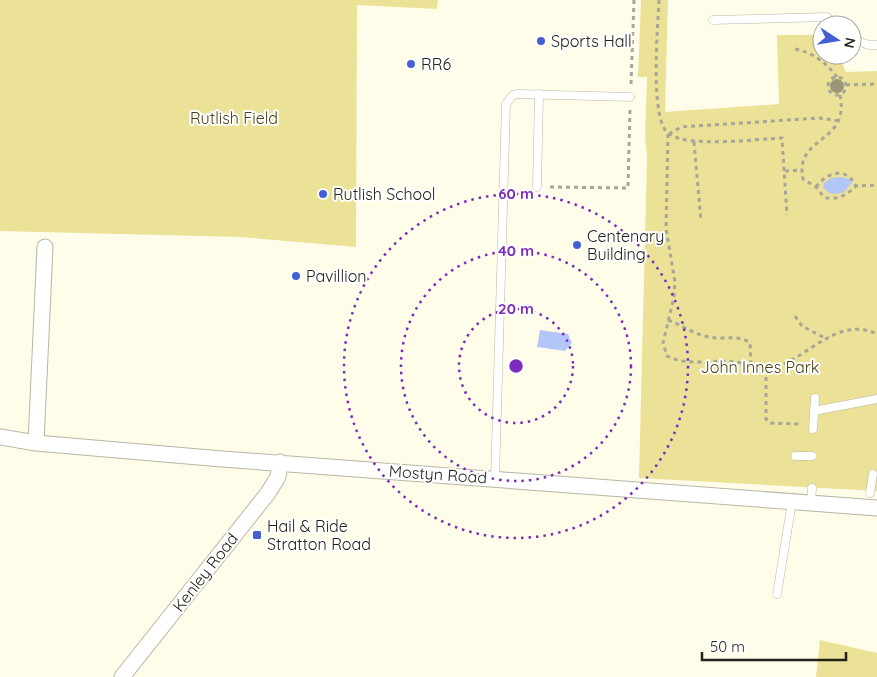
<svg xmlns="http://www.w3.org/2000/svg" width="877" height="677" font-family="Quicksand,sans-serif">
<rect width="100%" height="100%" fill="#fffde9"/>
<path fill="#ebe298" d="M0 0H438L437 9 357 5 356 247 241 237 0 231Z
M641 0H668L665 112 779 104 777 35H822V55H838L846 72 877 71V491L639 478 647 158 645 135 647 77H638Z
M820 640 877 653V677H816Z"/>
<path fill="#b3c6f9" d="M841 177 849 179 852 183 843 193 831 194 823 188 824 183 831 178Z
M540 330 568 334 572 343 565 351 537 347Z"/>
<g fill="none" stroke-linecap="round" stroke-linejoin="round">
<g stroke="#b8b6a4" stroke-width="9">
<path id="lane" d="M713 20 827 17 837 25
M852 39 869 45H877
M537 187 539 94
M814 411 877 399
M813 429 815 398
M795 456H812
M495 479 506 104 513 95 519 94 630 97
M870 493 873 474
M811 504 812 488
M777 594 792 502"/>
</g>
<g stroke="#b8b6a4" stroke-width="17">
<path id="street" d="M0 437 36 443 222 459 877 508
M36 443 45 247
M122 677 268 493 278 477 280 462"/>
</g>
<path stroke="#a7a697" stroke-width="3" stroke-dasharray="4 4" stroke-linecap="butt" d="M659 0C658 25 649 121 669 134 690 148 756 139 782 138L787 215
M795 49C814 53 825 62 837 77
M828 86a9 9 0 1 1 18 0a9 9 0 1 1-18 0Z
M631 84 634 0
M846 85 877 84
M840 95C850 145 794 135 803 179L816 187 824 197C837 201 847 195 856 186
M668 134 666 229 675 282 674 297 663 343 667 356C688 367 712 359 735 362 747 363 759 371 772 368 808 359 837 315 877 334
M669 134 681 127 819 118 840 121
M694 142 701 221
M785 171 802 170
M550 187 628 188 630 108
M816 187C827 172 846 166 856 186L877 185
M795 316 802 326 825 338
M668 320C686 327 699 338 719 338 730 338 741 336 750 343L751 366
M766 369V419L770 423 801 424"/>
<use href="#lane" stroke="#fff" stroke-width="8"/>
<use href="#street" stroke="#fff" stroke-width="15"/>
</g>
<circle fill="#9a9676" cx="837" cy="86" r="7"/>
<g fill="none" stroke="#7b2cbf" stroke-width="2.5" stroke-dasharray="2.5 5">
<circle cx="516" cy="366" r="57"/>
<circle cx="516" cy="366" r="115"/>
<circle cx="516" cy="366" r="172"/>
</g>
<g fill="#435fd2" stroke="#fff" stroke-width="2">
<circle cx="541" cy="41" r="5"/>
<circle cx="411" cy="64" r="5"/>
<circle cx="323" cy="194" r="5"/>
<circle cx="577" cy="245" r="5"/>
<circle cx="296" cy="276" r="5"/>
<rect x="252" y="530" width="10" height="10" rx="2.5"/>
</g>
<g text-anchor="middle" stroke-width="4" stroke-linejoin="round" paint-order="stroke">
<g font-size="16" fill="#22211a" stroke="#fff" text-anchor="start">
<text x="551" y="47">Sports Hall</text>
<text x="421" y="70">RR6</text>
<text x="333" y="200">Rutlish School</text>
<text x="587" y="242">Centenary<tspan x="587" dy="18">Building</tspan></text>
<text x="306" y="282">Pavillion</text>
<text x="267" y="532">Hail &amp; Ride<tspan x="267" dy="18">Stratton Road</tspan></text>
</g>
<g font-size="16" fill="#484217" stroke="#fff">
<text x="234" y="124">Rutlish Field</text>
<text x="760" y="373">John Innes Park</text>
</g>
<g font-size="16" fill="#22211a" stroke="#fff">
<text transform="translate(438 474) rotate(4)" y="6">Mostyn Road</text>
<text transform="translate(205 572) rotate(-52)" y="6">Kenley Road</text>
</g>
</g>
<circle cx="516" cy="366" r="8" fill="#7b2cbf" stroke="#fff" stroke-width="2.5"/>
<g font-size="15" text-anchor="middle" font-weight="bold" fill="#7b2cbf" stroke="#fff" stroke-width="4" stroke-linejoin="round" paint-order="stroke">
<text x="516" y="199">60 m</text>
<text x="516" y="256">40 m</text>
<text x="516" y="314">20 m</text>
</g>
<g transform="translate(837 40) rotate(102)"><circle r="24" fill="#ffffff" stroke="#a7a6a3"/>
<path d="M0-4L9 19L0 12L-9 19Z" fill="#435fd2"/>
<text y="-8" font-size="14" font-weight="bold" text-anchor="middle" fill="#22211a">N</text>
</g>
<path d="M702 652v8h144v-8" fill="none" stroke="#22211a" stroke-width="2.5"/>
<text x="710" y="652" font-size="15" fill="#22211a" stroke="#ffffff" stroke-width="4" paint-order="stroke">50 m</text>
</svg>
